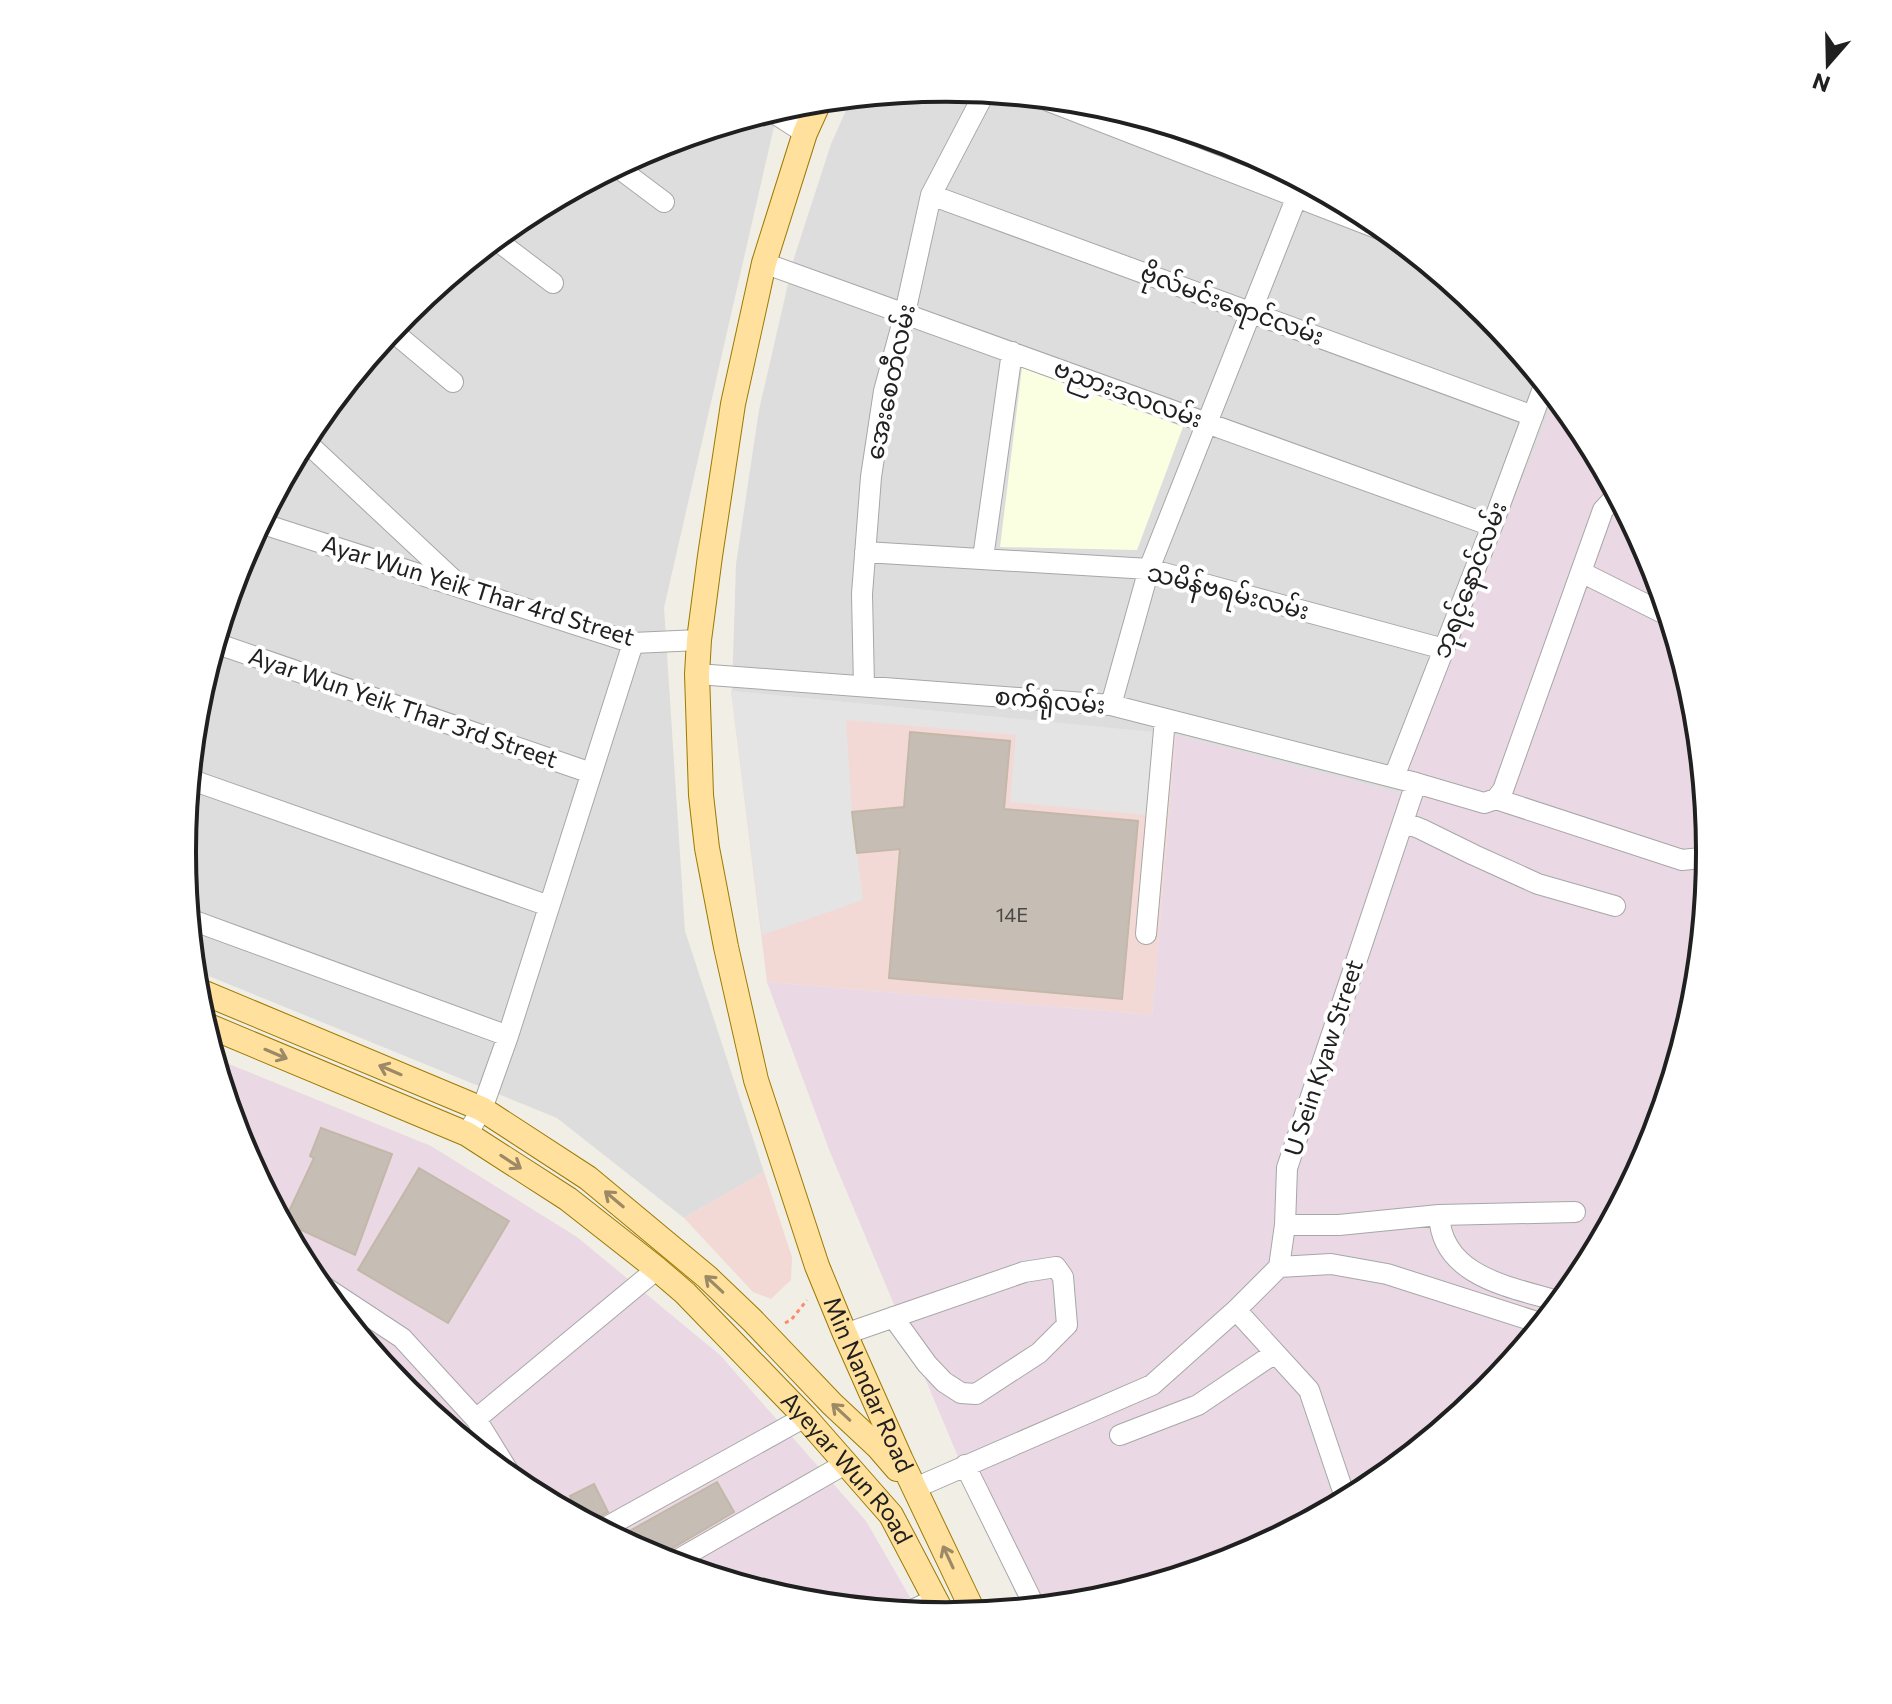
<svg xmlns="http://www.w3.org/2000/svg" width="1892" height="1704" font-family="Commissioner,'Noto Sans Myanmar',sans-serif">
<rect width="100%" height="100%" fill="#f1eee6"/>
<path fill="#dedddd" d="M946 88 1095 103 1239 146 1371 217 1487 312 1573 417 1550 410 1399 793 1176 735 732 691 736 564 759 410 794 258 831 144 852 97Z
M778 109 664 608 685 931 764 1172 684 1218 557 1118 194 970 182 852 197 703 240 559 311 427 406 311 522 217 654 146Z"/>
<path fill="#f2d9d5" d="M731 691 1176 735 1152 1015 767 982Z
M764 1172 792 1257 791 1280 771 1299 753 1292 684 1218Z"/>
<path fill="#ead8e4" d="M1550 409 1573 417 1581 428 1652 560 1695 703 1710 852 1695 1001 1652 1145 1581 1277 1486 1393 1370 1487 1238 1558 1095 1601 1022 1609 830 1152 767 982 1152 1015 1176 735 1399 793Z
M214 1058 431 1146 577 1237 720 1355 866 1521 919 1613 797 1601 653 1558 521 1487 405 1392 311 1276 240 1144Z"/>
<path fill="#fbffe1" d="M1022 368 1183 427 1137 550 1000 547Z"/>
<path fill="#e4e4e4" d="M731 691 1154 732 1147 815 1010 802 1016 735 846 720 852 812 863 900 762 935Z"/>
<path fill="#c6beb5" stroke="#c3b7a7" stroke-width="2" d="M910 732 1010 741 1004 809 1138 821 1122 999 889 978 900 849 857 853 852 812 904 807Z
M321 1128 392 1154 355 1255 284 1222 314 1158 310 1156Z
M419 1168 509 1221 448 1323 358 1270Z
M717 1482 734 1512 666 1552 660 1560 617 1538Z
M594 1484 608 1512 588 1523 581 1519 570 1496Z"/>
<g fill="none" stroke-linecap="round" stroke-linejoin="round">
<g stroke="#a7a7a7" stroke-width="22">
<path id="minor" d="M1038 97 1392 234
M771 111 805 133
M616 166 664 202
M931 195 1533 416
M495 239 553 283
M764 263 1492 526
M391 330 453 382
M304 440 458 584
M260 523 633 643 699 640
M865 552 1149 569 1444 649
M983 558 1012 352
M1581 572 1669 616
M215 643 591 773
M697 674 1111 705 1416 783 1287 1168 1285 1225 1279 1267 1236 1310 1152 1385 915 1488
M864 686 862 594 871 477 884 391 905 313 931 195 985 92
M1111 705 1149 569 1303 181
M1394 777 1492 526 1545 383
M189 779 549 906
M1416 783 1484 803 1496 799 1503 790 1603 510 1617 495
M1496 799 1682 860 1701 858 1710 853
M1403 822 1421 829 1474 855 1538 884 1615 906
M189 919 508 1036
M1146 934 1165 719
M467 1134 482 1109 508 1036 633 643
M1439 1215C1442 1278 1512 1287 1561 1302
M1285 1225H1339L1439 1215 1575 1212
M1279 1267 1331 1264 1387 1274 1543 1324
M314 1280 402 1338 476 1419 515 1482
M1236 1310 1309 1390 1346 1500
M845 1334 1024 1272 1056 1267 1063 1277 1067 1325 1039 1353 976 1394 961 1393 944 1382 927 1364 893 1317
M476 1419 657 1269
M1120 1435 1198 1405 1275 1353
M965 1465 1035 1607
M601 1530 805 1417
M672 1563 845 1464
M908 1612 936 1599"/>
</g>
<g stroke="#9c7a00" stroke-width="26">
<g id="major">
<path id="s1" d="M820 100 805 133 764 263 733 404 710 556 699 640 697 674 701 795 707 848 726 947 756 1080 799 1211 817 1266 845 1334 901 1460 974 1613"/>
<path d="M195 989 482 1109 588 1178 707 1277 752 1320 832 1404 878 1447 897 1469"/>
<path id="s2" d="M204 1024 467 1134 568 1199 657 1269 685 1293 805 1417 891 1515 944 1616"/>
</g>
</g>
<path stroke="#ff8969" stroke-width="3" stroke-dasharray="4 4" stroke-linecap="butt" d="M785 1323 791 1320 807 1300"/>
<use href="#minor" stroke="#fff" stroke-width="20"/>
<use href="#major" stroke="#ffe09d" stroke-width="24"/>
</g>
<defs><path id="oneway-shaft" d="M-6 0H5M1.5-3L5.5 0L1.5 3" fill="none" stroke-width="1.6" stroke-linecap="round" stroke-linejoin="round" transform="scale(2)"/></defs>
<g stroke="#9b8a65">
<use href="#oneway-shaft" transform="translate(276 1054) rotate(23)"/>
<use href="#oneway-shaft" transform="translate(390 1070) rotate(-157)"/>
<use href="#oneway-shaft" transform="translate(511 1162) rotate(33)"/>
<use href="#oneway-shaft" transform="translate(614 1199) rotate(-140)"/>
<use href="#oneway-shaft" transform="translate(714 1284) rotate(-137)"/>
<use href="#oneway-shaft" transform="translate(841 1412) rotate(-137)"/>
<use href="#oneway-shaft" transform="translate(948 1557) rotate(-115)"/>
</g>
<g text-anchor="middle" stroke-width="8" stroke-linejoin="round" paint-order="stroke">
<g font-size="20" fill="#4a4845">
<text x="1012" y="922">14E</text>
</g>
<g font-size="24" fill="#202020" stroke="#fff">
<text transform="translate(1232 305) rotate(20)" y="8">ဗိုလ်မင်းရောင်လမ်း</text>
<text transform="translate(891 382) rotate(-78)" y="8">အေးစေတီလမ်း</text>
<text transform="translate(1128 394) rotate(20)" y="8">ဗညားဒလလမ်း</text>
<text transform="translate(1470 580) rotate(-69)" y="8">ဘုရင့်နောင်လမ်း</text>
<text transform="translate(478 591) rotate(17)" y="8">Ayar Wun Yeik Thar 4rd Street</text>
<text transform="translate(1228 592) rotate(14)" y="8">သမိန်ဗရမ်းလမ်း</text>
<text transform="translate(1050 701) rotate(5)" y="8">စက်ရုံလမ်း</text>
<text transform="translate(403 708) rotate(19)" y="8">Ayar Wun Yeik Thar 3rd Street</text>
<text transform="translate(1324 1058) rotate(-72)" y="8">U Sein Kyaw Street</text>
<text dy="8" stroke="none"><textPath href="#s1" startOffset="1326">Min Nandar Road</textPath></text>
<text dy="8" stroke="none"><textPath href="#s2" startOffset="794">Ayeyar Wun Road</textPath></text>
</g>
</g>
<path d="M0 0H1892V1704H0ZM196 852a750 750 0 1 1 1500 0a750 750 0 1 1-1500 0Z" fill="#fff" fill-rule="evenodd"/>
<path fill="none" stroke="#202020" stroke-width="4" d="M196 852a750 750 0 1 1 1500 0a750 750 0 1 1-1500 0Z"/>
<g transform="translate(1828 64) rotate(200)" stroke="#ffffff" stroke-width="6" paint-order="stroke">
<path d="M0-6L14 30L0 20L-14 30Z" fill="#202020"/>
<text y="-12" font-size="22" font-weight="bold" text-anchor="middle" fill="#202020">N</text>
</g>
</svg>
